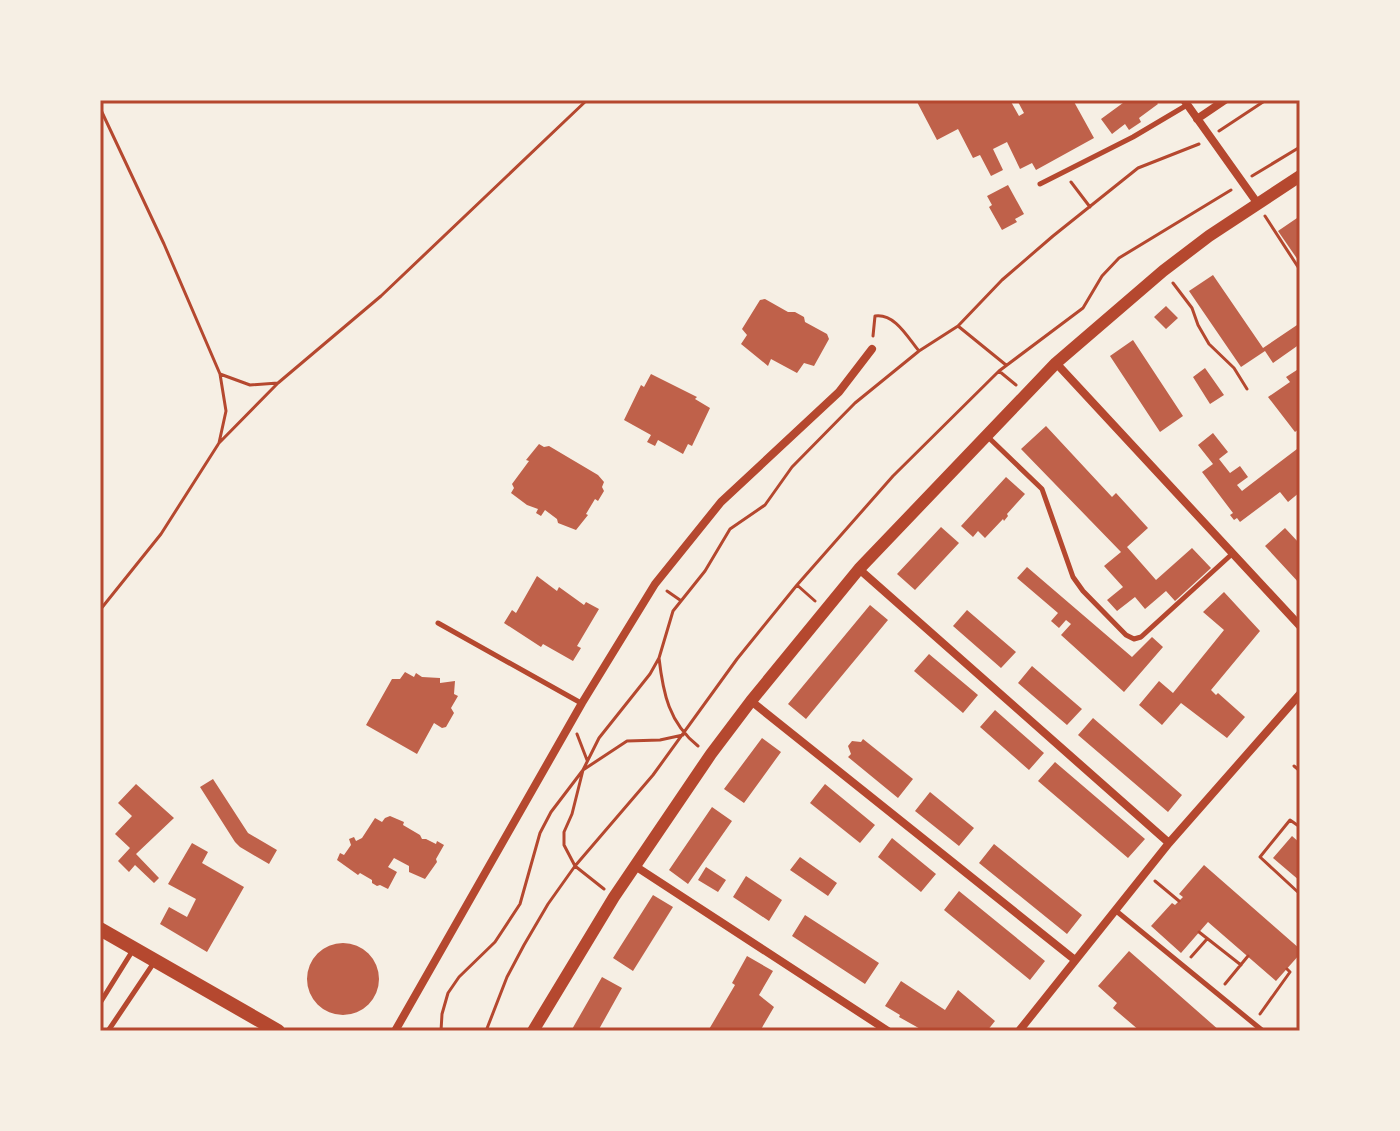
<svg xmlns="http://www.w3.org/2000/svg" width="1400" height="1131" font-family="'Sofia Sans Condensed',sans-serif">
<rect width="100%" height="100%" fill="#f6efe4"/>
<path fill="#bf614a" d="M916 100H1010L1019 116 1024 113 1017 100H1073L1094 138 1036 170 1032 163 1020 169 1007 142 993 149 1003 170 991 176 980 155 973 158 958 129 937 140Z
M1127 100H1155L1158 104 1139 118 1141 122 1129 130 1125 124 1112 134 1101 119Z
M1008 185 1024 214 1015 219 1017 222 1002 230 989 207 992 205 987 196Z
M1300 216V263L1278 231Z
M1213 275 1263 348 1300 323V344L1273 363 1265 351 1241 367 1189 291Z
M765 299 788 312H795L804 317 805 322 827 334 829 339 814 366 804 363 797 373 771 359 768 366 741 344 747 335 742 329 760 300Z
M1166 306 1178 318 1166 329 1154 317Z
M1133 340 1183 416 1160 432 1110 356Z
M1205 368 1224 395 1210 404 1193 377Z
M1300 368V428L1295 432 1268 397 1290 382 1286 377Z
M651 374 697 397 695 399 710 408 692 446 688 444 683 454 658 440 655 446 647 442 651 435 624 420 641 385 644 387Z
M1046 426 1112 497 1116 493 1148 528 1127 547 1156 580 1192 548 1211 568 1175 601 1166 591 1145 609 1135 597 1117 611 1107 600 1123 587 1104 566 1121 552 1021 449Z
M1213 433 1228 452 1219 459 1230 473 1240 466 1248 477 1237 485 1242 491 1297 449 1300 453V492L1288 502 1280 492 1240 522 1237 518 1234 520 1230 515 1233 513 1202 472 1213 464 1198 445Z
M539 444 544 447 549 446 598 475 604 482 602 487 604 491 598 501 595 499 586 514 588 515 576 530 558 523 557 519 545 510 541 516 536 513 538 509 527 505 511 493 514 488 512 484 529 461 526 460Z
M1006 477 1025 494 1007 514 1008 516 1004 521 1003 519 985 538 978 531 973 537 961 526Z
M941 527 959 543 915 590 897 574Z
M1285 528 1300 544V584L1265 546Z
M1027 567 1132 657 1152 637 1163 647 1124 692 1061 635 1071 624 1066 620 1059 628 1051 621 1058 613 1017 578Z
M537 576 557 591 559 587 584 605 586 602 599 609 577 646 581 648 573 661 543 644 541 647 504 623 512 610 516 613Z
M1224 592 1260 631 1211 690 1216 695 1218 693 1245 717 1227 738 1181 703 1162 725 1139 705 1159 681 1173 693 1224 630 1203 612Z
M870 605 888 620 806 719 788 704Z
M967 610 1016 652 1001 668 953 626Z
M929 654 978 695 963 713 914 671Z
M1032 666 1082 709 1067 725 1018 683Z
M405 672 414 677 416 673 422 677 440 678V683L455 681 454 694 458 696 451 708 454 713 446 727 442 728 434 723 417 754 366 725 392 679H400Z
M995 710 1044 753 1029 770 980 727Z
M1093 718 1182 795 1168 812 1078 735Z
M762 738 781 752 744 803 724 789Z
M863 739 913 779 898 798 848 757 851 754 848 746 852 741 861 742Z
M1055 762 1145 839 1128 858 1038 781Z
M213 779 248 833 277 850 269 864 240 847 235 842 200 787Z
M136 784 174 818 136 854 159 878 154 883 135 865 129 872 118 861 130 848 115 834 132 816 118 803Z
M825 784 875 825 860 843 810 803Z
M930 792 974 828 959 846 915 811Z
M712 807 732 821 688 884 669 870Z
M390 816 404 822 403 825 420 835 422 839H426L436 844 437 841 444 845 436 859 437 862 425 879 409 872V866L394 858 388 867 397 872 388 889 380 885 377 886 372 883V880L360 873 358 875 337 860 340 853 344 855 351 845 349 839 354 837 356 841 362 838 375 818 382 822 385 818Z
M1292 836 1300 843V881L1273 858Z
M892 838 936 874 921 892 878 857Z
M192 843 208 852 202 863 244 887 207 952 160 924 169 907 187 917 196 899 168 884Z
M994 844 1082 915 1067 934 979 863Z
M800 857 837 883 828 896 790 870Z
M1204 865 1300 949V954L1276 981 1208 922 1181 953 1151 926 1172 903 1175 905 1183 897 1179 894Z
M706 867 726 880 718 892 698 880Z
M746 876 782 900 769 921 733 897Z
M959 891 1045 961 1030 980 944 910Z
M653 895 673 907 633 971 613 958Z
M805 915 879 963 865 984 792 936Z
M307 979a36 36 0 1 1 72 0a36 36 0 1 1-72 0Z
M1129 951 1220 1031H1140L1113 1008 1117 1003 1098 986Z
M747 956 773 971 759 995 774 1007 760 1031H708L735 985 732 983Z
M602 977 622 988 598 1031H571Z
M901 981 945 1010 958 990 995 1021 987 1031H924L899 1017 900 1015 885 1006Z"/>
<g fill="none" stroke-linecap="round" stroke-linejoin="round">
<path stroke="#b5482f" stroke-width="3" d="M100 108 164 244 220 374 226 411 219 443
M1219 131 1266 100
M1252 176 1300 147
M1071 182 1090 207
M1265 216 1300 270
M1173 283 1192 308 1198 325 1209 344 1234 368 1247 389
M958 326 1006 365
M873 336 875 316C895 313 908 338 919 351
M999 371 1016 385
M220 374 250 385 278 383
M797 585 815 601
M667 591 680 600
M100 610 161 534 219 443 278 383 381 296 587 100
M659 658C663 693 669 723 698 746
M577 734 587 760
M1294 766 1300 771
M1300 827 1290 820 1260 857 1300 894
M1155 881 1179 901
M604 889 575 866 564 845V832L572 814 583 770 627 741 660 740 683 735
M1199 932 1241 965
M1191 957 1207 939
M1225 984 1248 956
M1260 1014 1290 972 1287 969
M441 1031 442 1014 448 993 459 977 495 942 520 904 540 833 551 812 583 770 599 738 650 674 659 658 673 611 705 571 730 529 765 505 792 467 855 403 919 351 958 326 1002 280 1053 236 1138 168 1199 144
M486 1031 507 977 524 945 548 904 575 866 653 775 737 659 797 585 893 476 999 371 1083 308 1102 276 1119 258 1231 190"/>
<path stroke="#b5482f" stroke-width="5" d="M1040 184 1133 137 1187 105
M987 436 1042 489 1073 577 1083 591 1126 635 1134 639 1141 637 1232 554
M438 623 581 703
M1115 910 1263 1031
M100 1003 133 950
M108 1031 155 961"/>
<path stroke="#b5482f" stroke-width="8" d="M1184 100 1258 204
M1197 119 1225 100
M1056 363 1300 626
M859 569 1169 843
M751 701 1075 960
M635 866 888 1031
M395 1031 582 703 655 584 721 502 839 392 872 349
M1019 1031 1169 843 1300 694"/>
<path stroke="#b5482f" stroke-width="12" d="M533 1031 614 897 711 754 751 701 859 569 1056 363 1163 271 1209 236 1300 176"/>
<path stroke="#b5482f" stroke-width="14" d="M100 929 278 1031"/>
</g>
<rect width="1400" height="1131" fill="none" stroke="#f6efe4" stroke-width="204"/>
<rect x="102" y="102" width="1196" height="927" fill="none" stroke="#b5482f" stroke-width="3"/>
</svg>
